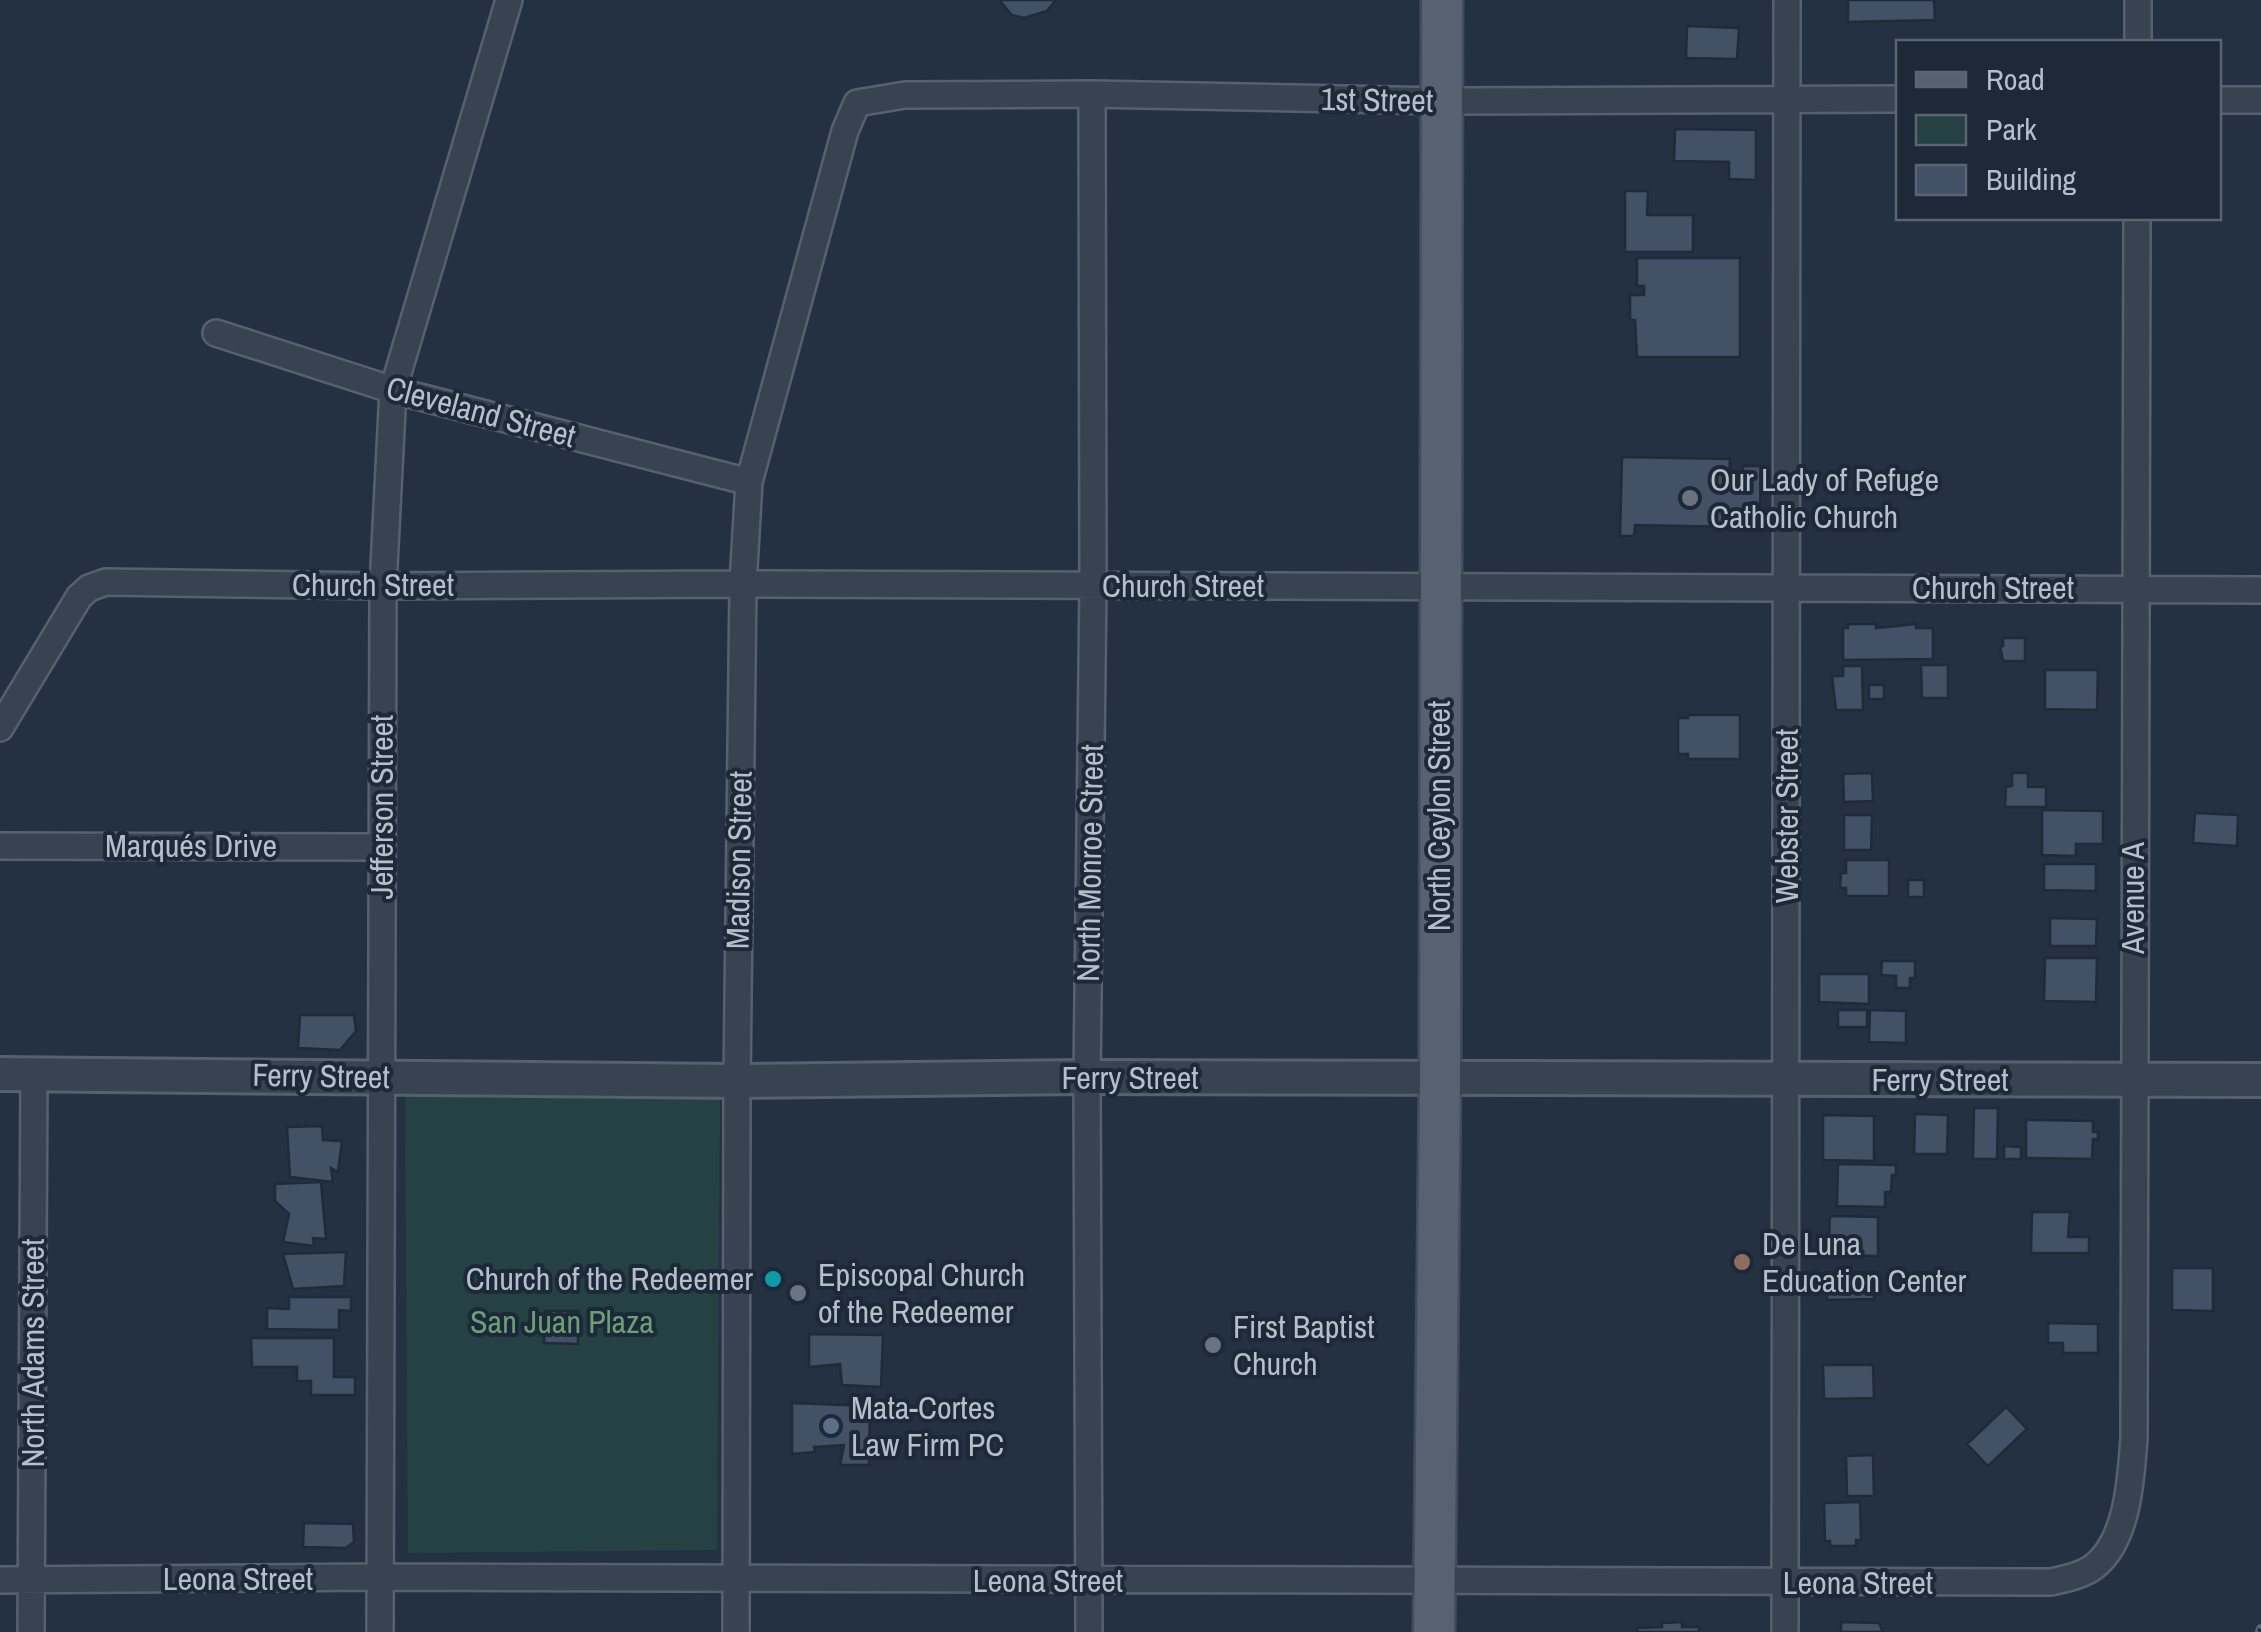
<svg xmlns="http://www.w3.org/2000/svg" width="2261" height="1632" font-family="'Archivo Narrow',sans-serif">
<rect width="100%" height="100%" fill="#243143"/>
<path fill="#264144" d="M405 1091 720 1095 717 1550 408 1553Z"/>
<path fill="#425165" stroke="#1f2a3a" stroke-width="2.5" d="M999 0H1056L1047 11 1024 18 1012 15Z
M1848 0H1934L1935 20 1848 22Z
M1687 26 1739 28 1737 59 1686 58Z
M1675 129 1756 130V180L1729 179V162L1674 161Z
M1625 191H1648L1647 215H1693V252H1625Z
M1637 258H1740V357H1637L1635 320H1630V295H1644V286H1637Z
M1622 457 1730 459 1729 479H1743V466H1761L1760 517H1734V527L1635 525 1634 536H1620Z
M1848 624H1876V628L1916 624V628H1933V659L1843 660V628H1848Z
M2003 638H2025V661H2003L2000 646H2003Z
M1921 665H1948V698H1922Z
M1843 666H1862L1863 710H1836L1832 676H1843Z
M2045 670H2098L2097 710 2045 709Z
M1869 685H1884V699H1869Z
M1688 715H1740V759H1688V754H1678V718H1688Z
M1872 773 1873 801 1844 802 1843 774Z
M2012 773H2028V787H2046V807H2005L2006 787 2012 786Z
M2042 810 2103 811V844H2076V856L2042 855Z
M2195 813 2238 815 2237 846 2193 843Z
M1844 815H1872L1871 850H1844Z
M1846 860H1889V896H1846V888H1840L1841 873H1846Z
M2044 864H2096V891L2044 890Z
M1908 880H1924V897H1908Z
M2050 918 2097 919 2096 946H2050Z
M2045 958H2097L2096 1002 2044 1001Z
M1882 961H1915V978H1910V988H1896V976L1881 975Z
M1819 974H1869V1004L1819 1002Z
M1838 1010H1867V1027H1838Z
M1870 1010 1906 1011V1043L1869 1042Z
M300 1015H354L356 1031 340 1050 298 1048Z
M1974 1108H1998L1997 1159H1973Z
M1915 1114 1948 1115 1947 1154H1914Z
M1823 1115 1874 1116V1161L1823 1160Z
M2026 1120 2093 1121V1132H2098V1140L2093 1139 2092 1159 2026 1158Z
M322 1126 323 1140 342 1141 338 1172 331 1168 333 1182 290 1177 287 1127Z
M2004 1146 2021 1147V1159H2004Z
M1838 1164 1896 1165V1175H1892L1891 1192H1885V1207L1837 1206Z
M321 1182 326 1239 313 1238 314 1246 283 1242 289 1214 275 1201V1184Z
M2032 1212H2070L2068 1237H2089V1253H2031Z
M1830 1216 1878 1217V1256L1836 1255V1242L1829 1241Z
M346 1252 344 1286 293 1289 283 1254Z
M2172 1268H2213V1311L2172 1310Z
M1874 1272V1299L1827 1300 1826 1273Z
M289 1297H351V1311L339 1310V1330L267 1329V1308L289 1309Z
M545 1311H578V1344L544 1343Z
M2048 1323 2098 1324V1353H2063V1343H2048Z
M809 1334 883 1335 881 1387 842 1385 840 1364 809 1367Z
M251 1338H334V1377H355V1395H311V1381H297V1367H252Z
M1823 1365H1873L1874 1398 1824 1399Z
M792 1403 870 1406 869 1465H840L844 1445 814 1447 815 1452 792 1454Z
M2006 1407 2027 1429 1988 1466 1967 1444Z
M1873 1455 1874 1496H1847L1846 1456Z
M1860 1502 1861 1540H1856V1546H1830V1541H1825L1824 1503Z
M304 1523 353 1524 354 1542 346 1548 303 1547Z
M1682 1622V1627H1699V1632H1637V1628L1662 1627V1623Z
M1841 1622 1879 1623 1883 1632H1841Z"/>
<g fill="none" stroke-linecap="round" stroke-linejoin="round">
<g stroke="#566170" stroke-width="30">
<path id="minor" d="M2138 42V0
M2218 100H2261
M216 333 393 390 749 482
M0 728 79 597 89 588 106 582 383 586 743 584 2261 590
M0 846 382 847
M0 1580 380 1577 2051 1582C2064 1579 2077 1577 2089 1570 2128 1546 2131 1479 2134 1438L2137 218
M31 1632 34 1074
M380 1632 383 586 393 390 509 0
M736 1632 737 1081 743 584 749 482 845 131 857 103 905 95 1092 94 1442 101 1898 99
M1089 1632 1087 1077 1093 585 1092 94
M1785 1632 1787 0"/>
</g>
<g stroke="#566170" stroke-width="38">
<path id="tertiary" d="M0 1074 737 1081 1087 1077 2261 1080"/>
</g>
<g stroke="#424c5c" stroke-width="45">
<path id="primary" d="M1434 1632 1440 1080 1442 0"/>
</g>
<use href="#minor" stroke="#384352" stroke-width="25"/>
<use href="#tertiary" stroke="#384352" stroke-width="32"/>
<use href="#primary" stroke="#566272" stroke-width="40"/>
<g stroke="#5a677a" stroke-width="10">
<path id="rail" d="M2260 1632 2261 1629"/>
</g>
<use href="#rail" stroke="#1d2838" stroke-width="6" stroke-dasharray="19" stroke-linecap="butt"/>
</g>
<g fill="#6b7280" stroke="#1d2838" stroke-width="4">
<circle cx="1690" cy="498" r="10"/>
<circle cx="798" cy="1293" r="10"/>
<circle cx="1213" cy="1345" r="10"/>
</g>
<circle fill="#8d6e63" stroke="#1d2838" stroke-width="4" cx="1742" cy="1262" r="10"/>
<circle fill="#0f9aa8" stroke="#1d2838" stroke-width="4" cx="773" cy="1279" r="10"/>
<circle fill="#5c6f8a" stroke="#1d2838" stroke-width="4" cx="831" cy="1426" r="10"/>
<g text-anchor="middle" stroke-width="8" stroke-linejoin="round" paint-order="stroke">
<g font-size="32" fill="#b5becc" stroke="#1d2838">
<text transform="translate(1377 100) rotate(1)" y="11">1st Street</text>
<text transform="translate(481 412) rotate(15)" y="11">Cleveland Street</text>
<text x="373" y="596">Church Street</text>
<text x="1183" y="597">Church Street</text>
<text x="1993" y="599">Church Street</text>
<text transform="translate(382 807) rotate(-90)" y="11">Jefferson Street</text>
<text transform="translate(1439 816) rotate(-90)" y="11">North Ceylon Street</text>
<text transform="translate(1787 816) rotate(-90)" y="11">Webster Street</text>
<text x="191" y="857">Marqués Drive</text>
<text transform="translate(739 860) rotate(-89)" y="11">Madison Street</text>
<text transform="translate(1090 863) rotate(-89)" y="11">North Monroe Street</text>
<text transform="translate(2133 898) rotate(-90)" y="11">Avenue A</text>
<text transform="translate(321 1076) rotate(1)" y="11">Ferry Street</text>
<text x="1130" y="1089">Ferry Street</text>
<text x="1940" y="1091">Ferry Street</text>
<text transform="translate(33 1353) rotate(-90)" y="11">North Adams Street</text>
<text x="238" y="1590">Leona Street</text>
<text x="1048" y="1592">Leona Street</text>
<text x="1858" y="1594">Leona Street</text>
</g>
<g font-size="32" fill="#b5becc" stroke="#1d2838" text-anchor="start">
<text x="1710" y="491">Our Lady of Refuge<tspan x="1710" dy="37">Catholic Church</tspan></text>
<text x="1762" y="1255">De Luna<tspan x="1762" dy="37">Education Center</tspan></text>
<text x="818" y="1286">Episcopal Church<tspan x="818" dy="37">of the Redeemer</tspan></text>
<text x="753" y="1290" text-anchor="end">Church of the Redeemer</text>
<text x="1233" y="1338">First Baptist<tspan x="1233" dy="37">Church</tspan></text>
<text x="851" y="1419">Mata-Cortes<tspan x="851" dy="37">Law Firm PC</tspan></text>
</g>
<g font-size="32" fill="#6b9f76" stroke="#1d2838">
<text x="562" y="1333">San Juan Plaza</text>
</g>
</g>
<rect x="1896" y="40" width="325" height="180" fill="#1d2838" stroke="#5a6473" stroke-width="2.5"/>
<rect x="1916" y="72" width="50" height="15" fill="#566272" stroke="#5a6473" stroke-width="2.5"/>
<text x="1986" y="90" font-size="30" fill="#b5becc">Road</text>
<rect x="1916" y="115" width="50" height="30" fill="#264144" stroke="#5a6473" stroke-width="2.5"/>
<text x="1986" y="140" font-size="30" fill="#b5becc">Park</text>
<rect x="1916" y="165" width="50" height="30" fill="#425165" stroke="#5a6473" stroke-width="2.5"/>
<text x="1986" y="190" font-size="30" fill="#b5becc">Building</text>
</svg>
